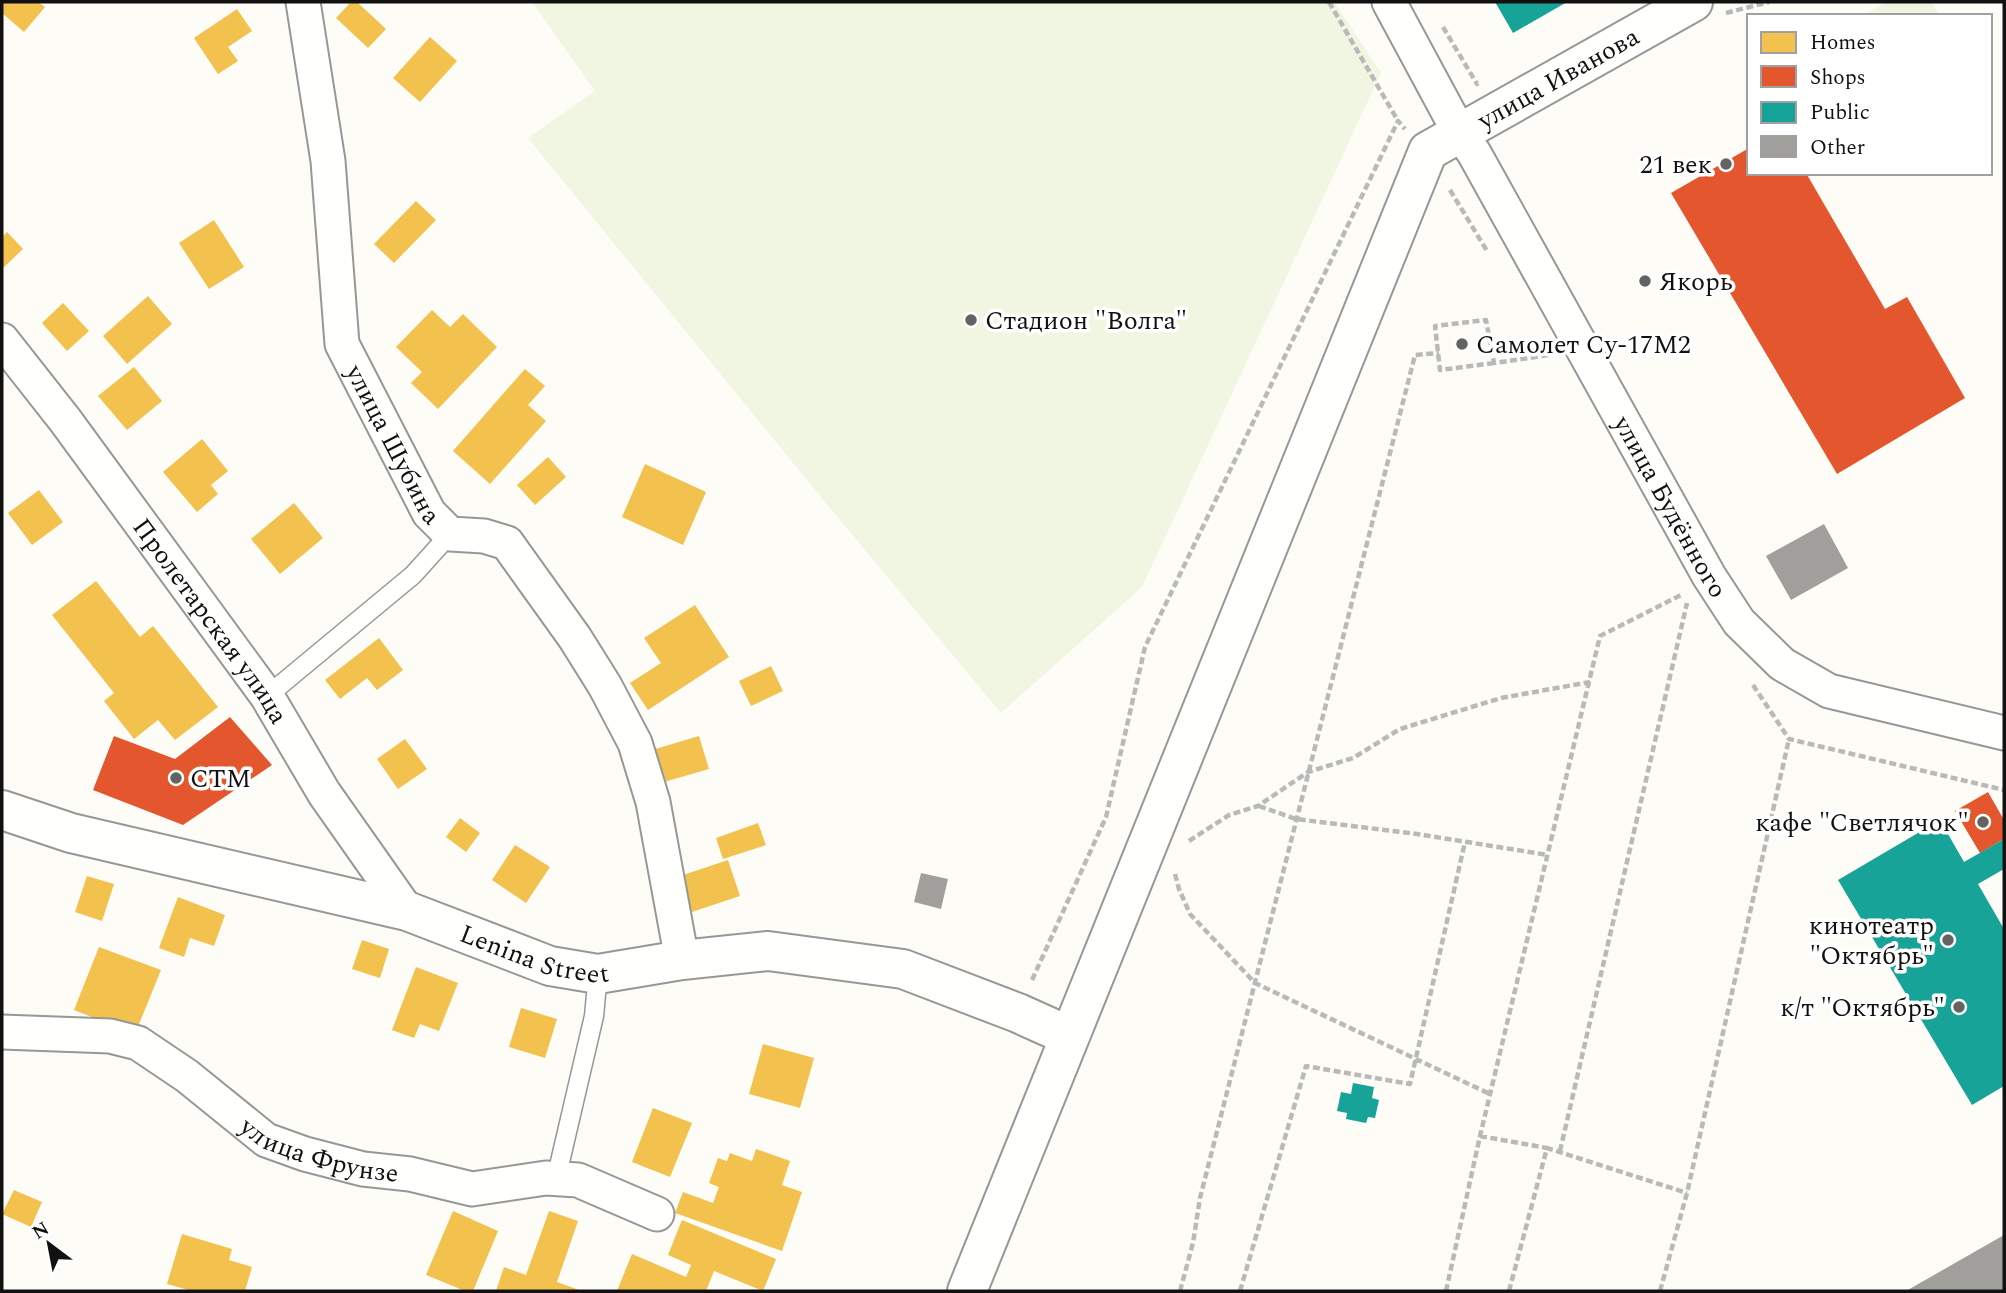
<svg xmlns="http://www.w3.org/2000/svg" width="2006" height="1293" font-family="Spectral,serif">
<rect width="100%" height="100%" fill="#fdfcf7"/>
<path fill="#f0f6e1" d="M532 2H1334L1381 73 1142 587 1001 713 825 502 528 138 595 91Z
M1887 2H1932L1940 16H1861Z"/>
<path fill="#f2c14e" d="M2 2H38L45 7 24 32 2 13Z
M351 2H357L386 29 368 48 336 18Z
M237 9 252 31 228 47 238 61 218 74 194 38Z
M430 37 457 61 420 102 393 78Z
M416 201 436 220 394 263 374 244Z
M214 220 244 267 209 289 179 243Z
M7 232 23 249 2 269V237Z
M148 296 172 324 127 364 103 336Z
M63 303 89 331 67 351 42 323Z
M432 310 450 327 463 314 497 347 438 409 411 383 422 372 396 347Z
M134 367 162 401 127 430 98 396Z
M525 369 545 386 528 405 546 421 490 484 453 451Z
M202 439 228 471 211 485 218 494 197 512 163 472Z
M548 457 566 477 535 505 517 485Z
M645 464 706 492 683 545 622 517Z
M39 490 63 522 32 545 8 513Z
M294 503 323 538 280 574 251 539Z
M96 581 140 637 153 626 218 707 175 740 158 720 134 739 104 701 114 693 52 615Z
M695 605 729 657 648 710 630 683 661 663 644 638Z
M379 638 403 670 377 690 367 678 340 699 325 680Z
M771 666 783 691 751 706 739 681Z
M699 736 709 769 664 782 655 749Z
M405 739 427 769 398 789 377 759Z
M460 818 480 833 466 852 446 837Z
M758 823 766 845 723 859 716 838Z
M515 845 550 867 526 903 492 880Z
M728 860 740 896 692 912 680 876Z
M87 876 114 884 102 921 75 912Z
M178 897 225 915 214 946 190 938 184 957 159 948Z
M362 940 389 949 380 978 352 969Z
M99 947 161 970 135 1034 74 1010Z
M416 967 458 983 439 1031 420 1024 414 1038 392 1030Z
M521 1008 557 1019 545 1058 509 1047Z
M763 1044 814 1058 800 1108 749 1094Z
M653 1108 692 1123 670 1177 632 1162Z
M756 1149 790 1161 782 1185 802 1192 782 1251 675 1213 683 1192 713 1203 719 1187 709 1183 718 1158 727 1161 730 1153 752 1161Z
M14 1190 42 1202 31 1227 2 1214Z
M453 1211 498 1231 473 1291H465L426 1275Z
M549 1211 578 1221 557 1282 582 1291H496L504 1267 526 1275Z
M682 1220 776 1259 763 1291 714 1271 706 1291H617L632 1254 686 1277 691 1265 668 1255Z
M182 1234 232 1249 229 1260 252 1267 245 1291H192L167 1284Z"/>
<path fill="#e4572e" d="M1749 148V173H1806L1885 309 1907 297 1965 398 1837 474 1671 193Z
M230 717 272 765 183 825 93 790 114 736 175 759Z
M1988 792 2004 820V839L1980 853 1955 811Z"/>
<path fill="#17a398" d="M1495 2H1567L1513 33Z
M1940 820 1964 862 2004 839V869L1978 884 2004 929V1086L1972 1105 1838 880Z
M1353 1083 1374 1087 1372 1098 1379 1100 1375 1118 1368 1117 1366 1123 1346 1119 1347 1113 1337 1111 1341 1092 1351 1094Z"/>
<path fill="#a19f9c" d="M1824 524 1848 568 1791 600 1766 556Z
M921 873 948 879 941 909 914 902Z
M2004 1235V1291H1906Z"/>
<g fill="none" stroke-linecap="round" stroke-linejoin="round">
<g stroke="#979795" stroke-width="21">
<path id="service" d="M267 696 413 575 450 534
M556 1179 594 1016 598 974"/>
</g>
<g stroke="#979795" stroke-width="37">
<g id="minor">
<path id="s1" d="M303 2 328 161 342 344 429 513 450 534 484 536 507 543 575 638 605 686 635 743 653 802 682 960"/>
<path id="s2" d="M1389 2 1459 132 1474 153 1709 576 1739 622 1782 664 1829 691 2004 733"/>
<path id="s3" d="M2 340 65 420 267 696 324 793 407 911"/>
<path id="s4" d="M2 1032 110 1036 138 1043 187 1076 266 1140 305 1154 363 1169 410 1174 472 1189 546 1178 578 1180 657 1214"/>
</g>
</g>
<g stroke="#979795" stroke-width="42">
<g id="tertiary">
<path id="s5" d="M2 810 71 833 407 911 550 966 598 974 682 960 768 951 903 969 1018 1013 1069 1036"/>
<path id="s6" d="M967 1291 1428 151 1693 2"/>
</g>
</g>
<path stroke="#b9b9b8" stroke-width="4.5" stroke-dasharray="7 3.5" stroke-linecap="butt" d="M1329 2 1398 121
M1726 13 1769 2
M1443 27 1477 84 1478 83
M1450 190 1487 251
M1494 363 1440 370 1435 326 1486 320 1494 363 1549 355
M1753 685 1789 739 2004 790
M1259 806 1296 819 1417 834 1548 855
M1189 841 1229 815 1258 806 1308 772 1353 758 1400 729 1501 698 1590 682
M1175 874 1179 889 1190 914 1255 983 1490 1094
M1032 980 1106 817 1145 647 1398 121 1405 129
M1480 1136 1547 1148
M1560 1151 1687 603
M1180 1291 1193 1243 1200 1198 1415 355 1439 353
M1240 1291 1306 1066 1410 1084 1465 842
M1446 1291 1480 1136 1600 636 1683 594
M1509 1291 1547 1148 1687 1193
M1660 1291 1687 1193 1789 739"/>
<use href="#service" stroke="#fffffe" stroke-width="18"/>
<use href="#minor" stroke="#fffffe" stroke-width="33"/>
<use href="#tertiary" stroke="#fffffe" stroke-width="38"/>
</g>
<g fill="#646362" stroke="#fff" stroke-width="2.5">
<circle cx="1726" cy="164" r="7"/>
<circle cx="1645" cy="281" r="7"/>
<circle cx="971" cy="320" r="7"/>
<circle cx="1462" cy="344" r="7"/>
<circle cx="176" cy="778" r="7"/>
<circle cx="1983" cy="822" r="7"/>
<circle cx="1948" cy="940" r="7"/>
<circle cx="1959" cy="1007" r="7"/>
</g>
<g text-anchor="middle" stroke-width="7" stroke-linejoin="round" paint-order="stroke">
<g font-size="26" fill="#111" stroke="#fff">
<text dy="9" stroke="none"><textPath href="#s6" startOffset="1379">улица Иванова</textPath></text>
<text dy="9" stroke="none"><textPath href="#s1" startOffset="457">улица Шубина</textPath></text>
<text dy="9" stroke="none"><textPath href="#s2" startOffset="578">улица Будённого</textPath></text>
<text dy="9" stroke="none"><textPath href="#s3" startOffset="350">Пролетарская улица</textPath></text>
<text dy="9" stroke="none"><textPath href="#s5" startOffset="553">Lenina Street</textPath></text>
<text dy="9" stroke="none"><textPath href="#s4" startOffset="352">улица Фрунзе</textPath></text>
</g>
<g font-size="26" fill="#111" stroke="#fff" text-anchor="end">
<text x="1712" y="173">21 век</text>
<text x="1659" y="290" text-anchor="start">Якорь</text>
<text x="985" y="329" text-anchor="start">Стадион "Волга"</text>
<text x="1476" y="353" text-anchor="start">Самолет Су-17М2</text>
<text x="190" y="787" text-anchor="start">CTM</text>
<text x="1969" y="831">кафе "Светлячок"</text>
<text x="1934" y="934">кинотеатр<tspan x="1934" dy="30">"Октябрь"</tspan></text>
<text x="1945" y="1016">к/т "Октябрь"</text>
</g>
</g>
<rect width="2006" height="1293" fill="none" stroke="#111111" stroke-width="7"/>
<rect x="1747" y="14" width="245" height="161" fill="#ffffff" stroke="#a0a0a0" stroke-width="2"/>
<rect x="1761" y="32" width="35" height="21" fill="#f2c14e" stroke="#a0a0a0" stroke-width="2"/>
<text x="1810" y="49" font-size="21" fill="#111111">Homes</text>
<rect x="1761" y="66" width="35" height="21" fill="#e4572e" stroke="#a0a0a0" stroke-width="2"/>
<text x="1810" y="84" font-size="21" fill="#111111">Shops</text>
<rect x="1761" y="102" width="35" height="21" fill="#17a398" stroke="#a0a0a0" stroke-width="2"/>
<text x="1810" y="119" font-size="21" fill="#111111">Public</text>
<rect x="1761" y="136" width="35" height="21" fill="#a19f9c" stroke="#a0a0a0" stroke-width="2"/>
<text x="1810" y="154" font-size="21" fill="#111111">Other</text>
<g transform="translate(49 1244) rotate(328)" stroke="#ffffff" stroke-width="5" paint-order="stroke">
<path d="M0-5L12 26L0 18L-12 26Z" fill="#111111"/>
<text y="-10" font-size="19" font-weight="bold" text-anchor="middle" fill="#111111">N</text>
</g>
</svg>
